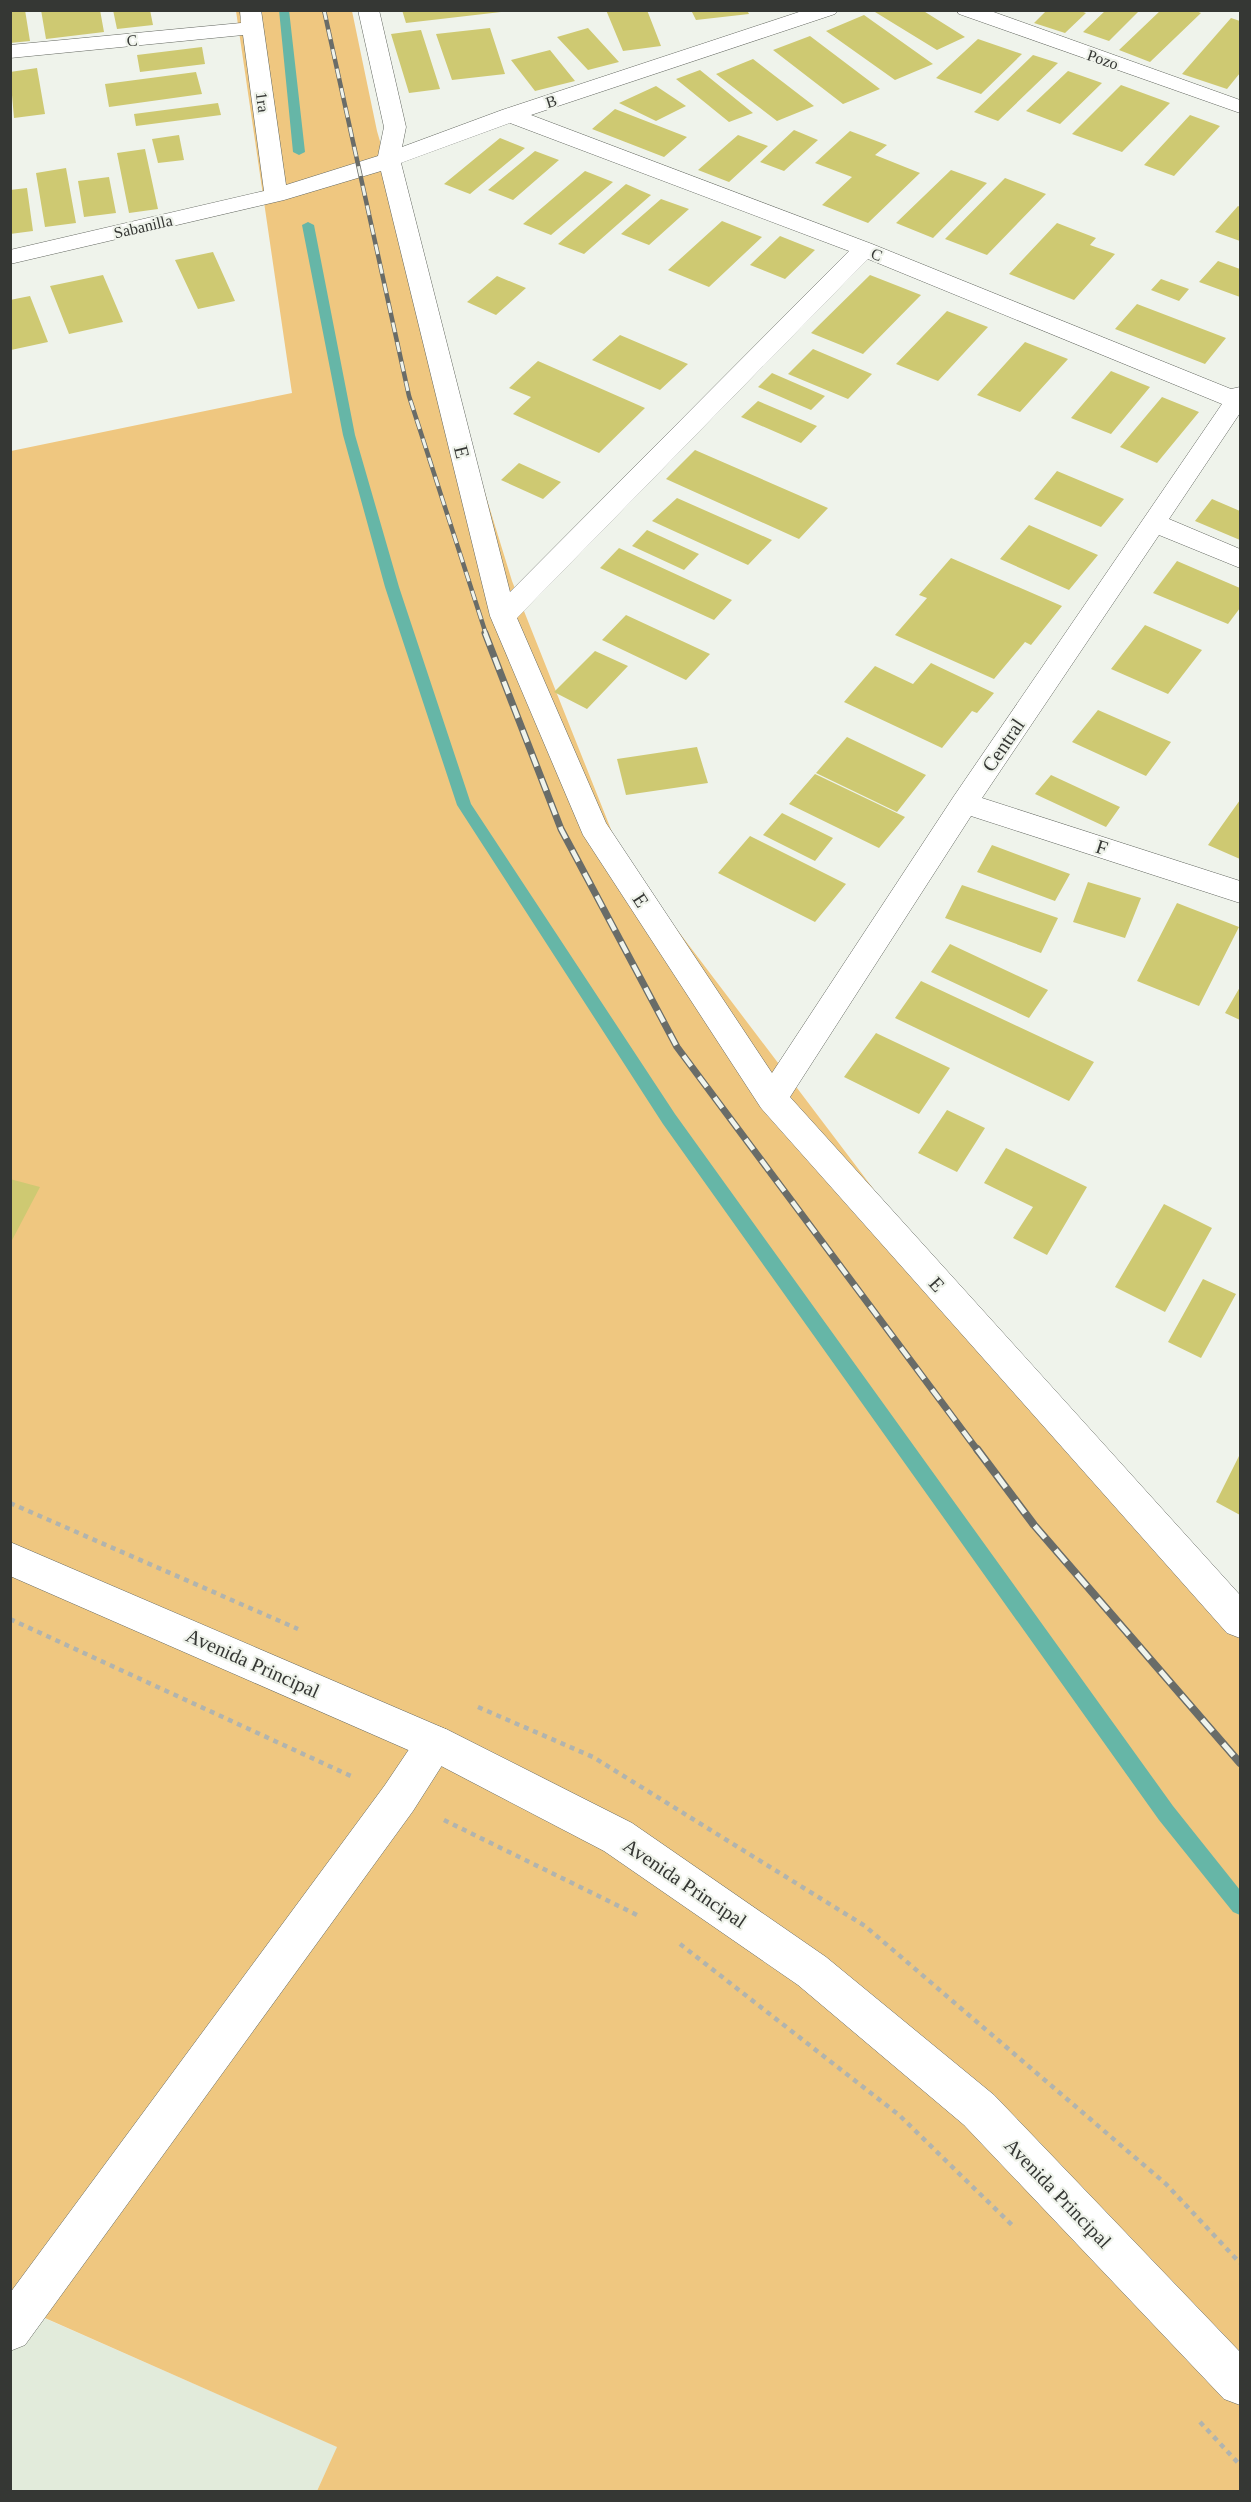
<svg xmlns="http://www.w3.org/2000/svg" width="1251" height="2502" font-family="'Times New Roman',serif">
<rect width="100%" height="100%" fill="#eff3eb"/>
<path fill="#e2ebdb" d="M10 2303 338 2447 317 2491H11Z"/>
<path fill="#efc780" d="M236 11H352L377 131 430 314 512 581 622 857 1028 1393 1240 1627V2491H317L337 2447 11 2303V451L292 393Z"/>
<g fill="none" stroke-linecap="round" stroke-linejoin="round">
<path fill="#66b6a7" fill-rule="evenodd" d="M279 10H289L305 152 299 155 293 152Z
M308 222 314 225 355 435 399 587 471 804 675 1114 1173 1806 1240 1890V1915L1233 1912 1159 1820 663 1124 457 805 385 587 343 435 302 225Z"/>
</g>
<path fill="#cec972" d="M10 10H25L30 41 10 43Z
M41 10H100L104 32 46 39Z
M113 10H150L153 25 117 29Z
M402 10H501V12L406 23Z
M606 10H647L661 46 623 51Z
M691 10H747L749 14 696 20Z
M879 10H922L965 37 937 50 875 12Z
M1047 10H1078L1086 13 1065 33 1034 23Z
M1106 10H1140L1109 41 1083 32Z
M1161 10H1194L1201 13 1150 62 1119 50Z
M864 15 933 64 895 80 826 31Z
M1231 18 1240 21V73L1227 89 1182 74Z
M490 28 505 74 452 80 436 34Z
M588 28 619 62 588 70 557 37Z
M421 30 440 89 409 93 391 34Z
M810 36 880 89 843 104 773 50Z
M978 39 1022 54 981 94 936 78Z
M202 47 205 64 140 72 137 55Z
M550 50 575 81 535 91 511 60Z
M1033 55 1058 63 998 121 974 112Z
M753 59 814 106 777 121 716 74Z
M37 68 45 114 14 118 10 72Z
M700 70 753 113 729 122 676 79Z
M1068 71 1102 83 1060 124 1026 111Z
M196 72 202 94 109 107 105 84Z
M1121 85 1170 103 1122 152 1072 134Z
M656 86 686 106 656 121 619 103Z
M218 103 221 115 136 126 134 114Z
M615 109 687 137 664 157 592 129Z
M1190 115 1220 126 1174 176 1144 165Z
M794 130 818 140 784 171 760 162Z
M850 131 887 145 875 155 920 173 868 223 822 205 852 177 815 163Z
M179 135 184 160 158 163 152 139Z
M738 135 768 146 729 182 698 170Z
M500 138 525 148 470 194 444 184Z
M145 149 158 209 129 213 117 153Z
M535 151 559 160 513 200 488 190Z
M66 168 76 223 45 227 36 173Z
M951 170 987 183 933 238 896 223Z
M585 171 613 182 551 235 523 224Z
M109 177 116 213 84 217 78 181Z
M1005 178 1046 194 987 255 945 239Z
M626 184 651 195 584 254 558 244Z
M27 188 33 231 10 234V190Z
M661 199 689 209 649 245 621 234Z
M1238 206 1240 207V241L1215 232Z
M722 221 762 237 709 287 668 270Z
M1057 223 1096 238 1090 245 1115 254 1074 300 1009 274Z
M780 236 815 250 785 279 750 265Z
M213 252 235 301 198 309 175 260Z
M1218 261 1240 269V297L1199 282Z
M103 275 123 322 69 334 50 286Z
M870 275 921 295 863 354 811 333Z
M497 276 526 288 496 315 467 302Z
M1161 279 1189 289 1179 301 1151 290Z
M30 296 48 342 11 350 10 300Z
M1137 304 1226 338 1205 364 1115 329Z
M947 311 988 327 938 381 896 364Z
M620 335 688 364 660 390 592 360Z
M1025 342 1068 359 1020 412 977 395Z
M813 349 872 374 848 399 788 374Z
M538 361 645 408 599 453 513 414 531 397 509 388Z
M1111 371 1150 387 1111 434 1071 418Z
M772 373 825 396 811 410 758 387Z
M1162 397 1199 412 1157 463 1120 447Z
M758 401 817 426 801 443 741 417Z
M695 450 828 508 799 539 666 479Z
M519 463 561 482 543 499 501 480Z
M1057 471 1124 499 1101 527 1034 499Z
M677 498 772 540 748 565 652 521Z
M1212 499 1240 511V540L1195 521Z
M1029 525 1098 555 1069 590 1000 559Z
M647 530 699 554 684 570 632 546Z
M619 548 732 600 714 620 600 568Z
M951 558 1062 606 1031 645 1025 642 994 679 895 635 927 598 919 595Z
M1177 561 1240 588V608L1228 624 1153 593Z
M626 615 710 654 686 680 602 640Z
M1145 625 1202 650 1168 694 1111 669Z
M595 651 628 666 587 709 554 692Z
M931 663 994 693 977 713 972 711 942 748 844 702 875 666 913 684Z
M1098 710 1171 742 1146 776 1072 742Z
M847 737 926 775 897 812 816 773Z
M697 747 708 783 626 795 617 759Z
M815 774 905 817 879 848 789 804Z
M1051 775 1120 807 1106 827 1035 794Z
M1240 800V859L1208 845Z
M782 813 833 838 815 861 763 835Z
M750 836 846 884 815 922 718 873Z
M992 845 1070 874 1055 901 977 872Z
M1088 882 1141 898 1125 938 1073 922Z
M962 885 1058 918 1041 953 945 918Z
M1177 903 1239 927 1199 1006 1137 981Z
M950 944 1048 990 1029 1018 931 972Z
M921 981 1094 1062 1069 1101 895 1018Z
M1240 987V1020L1225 1013Z
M876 1033 950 1068 919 1114 844 1077Z
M947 1110 985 1128 957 1172 918 1153Z
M1006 1148 1087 1187 1047 1255 1013 1238 1033 1207 984 1183Z
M10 1179 40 1187 10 1244Z
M1164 1204 1212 1228 1165 1312 1115 1287Z
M1203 1279 1236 1294 1201 1358 1168 1342Z
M1240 1454V1515L1216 1502Z"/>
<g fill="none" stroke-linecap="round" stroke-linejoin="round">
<g stroke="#646861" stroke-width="1">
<path id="minor" d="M240 10H261L286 185 378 156 384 127 358 10H379L406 127 402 147 502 110 805 10H838L835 14 531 115 872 244 1231 389 1240 387V413L1169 519 1240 549V568L1159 535 982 798 1240 881V903L971 816 790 1097 1240 1595V1638L1227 1633 761 1108 583 835 490 616 381 171 284 200 10 264V250L264 191 243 35 10 58V45L241 23ZM510 123 849 251 510 592 401 163ZM868 259 1222 404 954 796 772 1073 606 823 517 618Z
M956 10H988L1240 100V113L959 14Z
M435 1725 448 1730 454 1743 448 1756 413 1811 25 2345 10 2351V2293L385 1785 422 1730Z"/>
</g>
<g stroke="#646861" stroke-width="1">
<path id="major" d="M10 1542 448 1730 632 1823 826 1957 994 2095 1240 2352V2405L1224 2399 964 2125 798 1985 604 1851 422 1756 10 1576Z"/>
</g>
<path stroke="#b1b4ae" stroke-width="4.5" stroke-dasharray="5 5" stroke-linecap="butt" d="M10 1503 298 1629
M10 1619 353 1777
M478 1707 593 1757 865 1926 1166 2184 1240 2263
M444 1820 639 1916
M680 1944 899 2115 1015 2228
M1200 2422 1240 2465"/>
<use href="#minor" fill="#fff" fill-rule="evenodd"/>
<use href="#major" fill="#fff" fill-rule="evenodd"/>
<g stroke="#696c68" stroke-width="4.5">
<path id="rail-far2" d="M324 10 409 396 486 634"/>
</g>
<g stroke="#696c68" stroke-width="7">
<path id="rail-far1" d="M485 633 561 829 677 1047 978 1451"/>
</g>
<g stroke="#696c68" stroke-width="8">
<path id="rail" d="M977 1449 1034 1525 1240 1763"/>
</g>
<use href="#rail-far2" stroke="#eff3eb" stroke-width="3" stroke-dasharray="10" stroke-linecap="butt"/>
<use href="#rail-far1" stroke="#eff3eb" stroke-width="4.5" stroke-dasharray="13" stroke-linecap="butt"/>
<use href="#rail" stroke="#eff3eb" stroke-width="5" stroke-dasharray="16" stroke-linecap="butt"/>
</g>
<g text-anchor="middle" stroke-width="4.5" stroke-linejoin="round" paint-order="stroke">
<g font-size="16" fill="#353734" stroke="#eff3eb">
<text transform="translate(132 40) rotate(-6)" y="6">C</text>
<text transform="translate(1103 59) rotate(19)" y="6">Pozo</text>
<text transform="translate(551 101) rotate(-18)" y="6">B</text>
<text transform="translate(263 102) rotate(82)" y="6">1ra</text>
<text transform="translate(143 226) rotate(-13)" y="6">Sabanilla</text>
<text transform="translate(877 254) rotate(22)" y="6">C</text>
</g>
<g font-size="20" fill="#353734" stroke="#eff3eb">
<text transform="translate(462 452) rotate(76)" y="7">E</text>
<text transform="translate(1003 745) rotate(-56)" y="7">Central</text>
<text transform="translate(1102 847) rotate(18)" y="7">F</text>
<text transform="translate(641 900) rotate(57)" y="7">E</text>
<text transform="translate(937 1284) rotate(48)" y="7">E</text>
<text transform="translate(253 1663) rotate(24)" y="7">Avenida Principal</text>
<text transform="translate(685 1883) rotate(34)" y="7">Avenida Principal</text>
<text transform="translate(1058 2193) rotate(46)" y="7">Avenida Principal</text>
</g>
</g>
<rect width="1251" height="2502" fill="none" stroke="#353734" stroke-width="24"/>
</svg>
